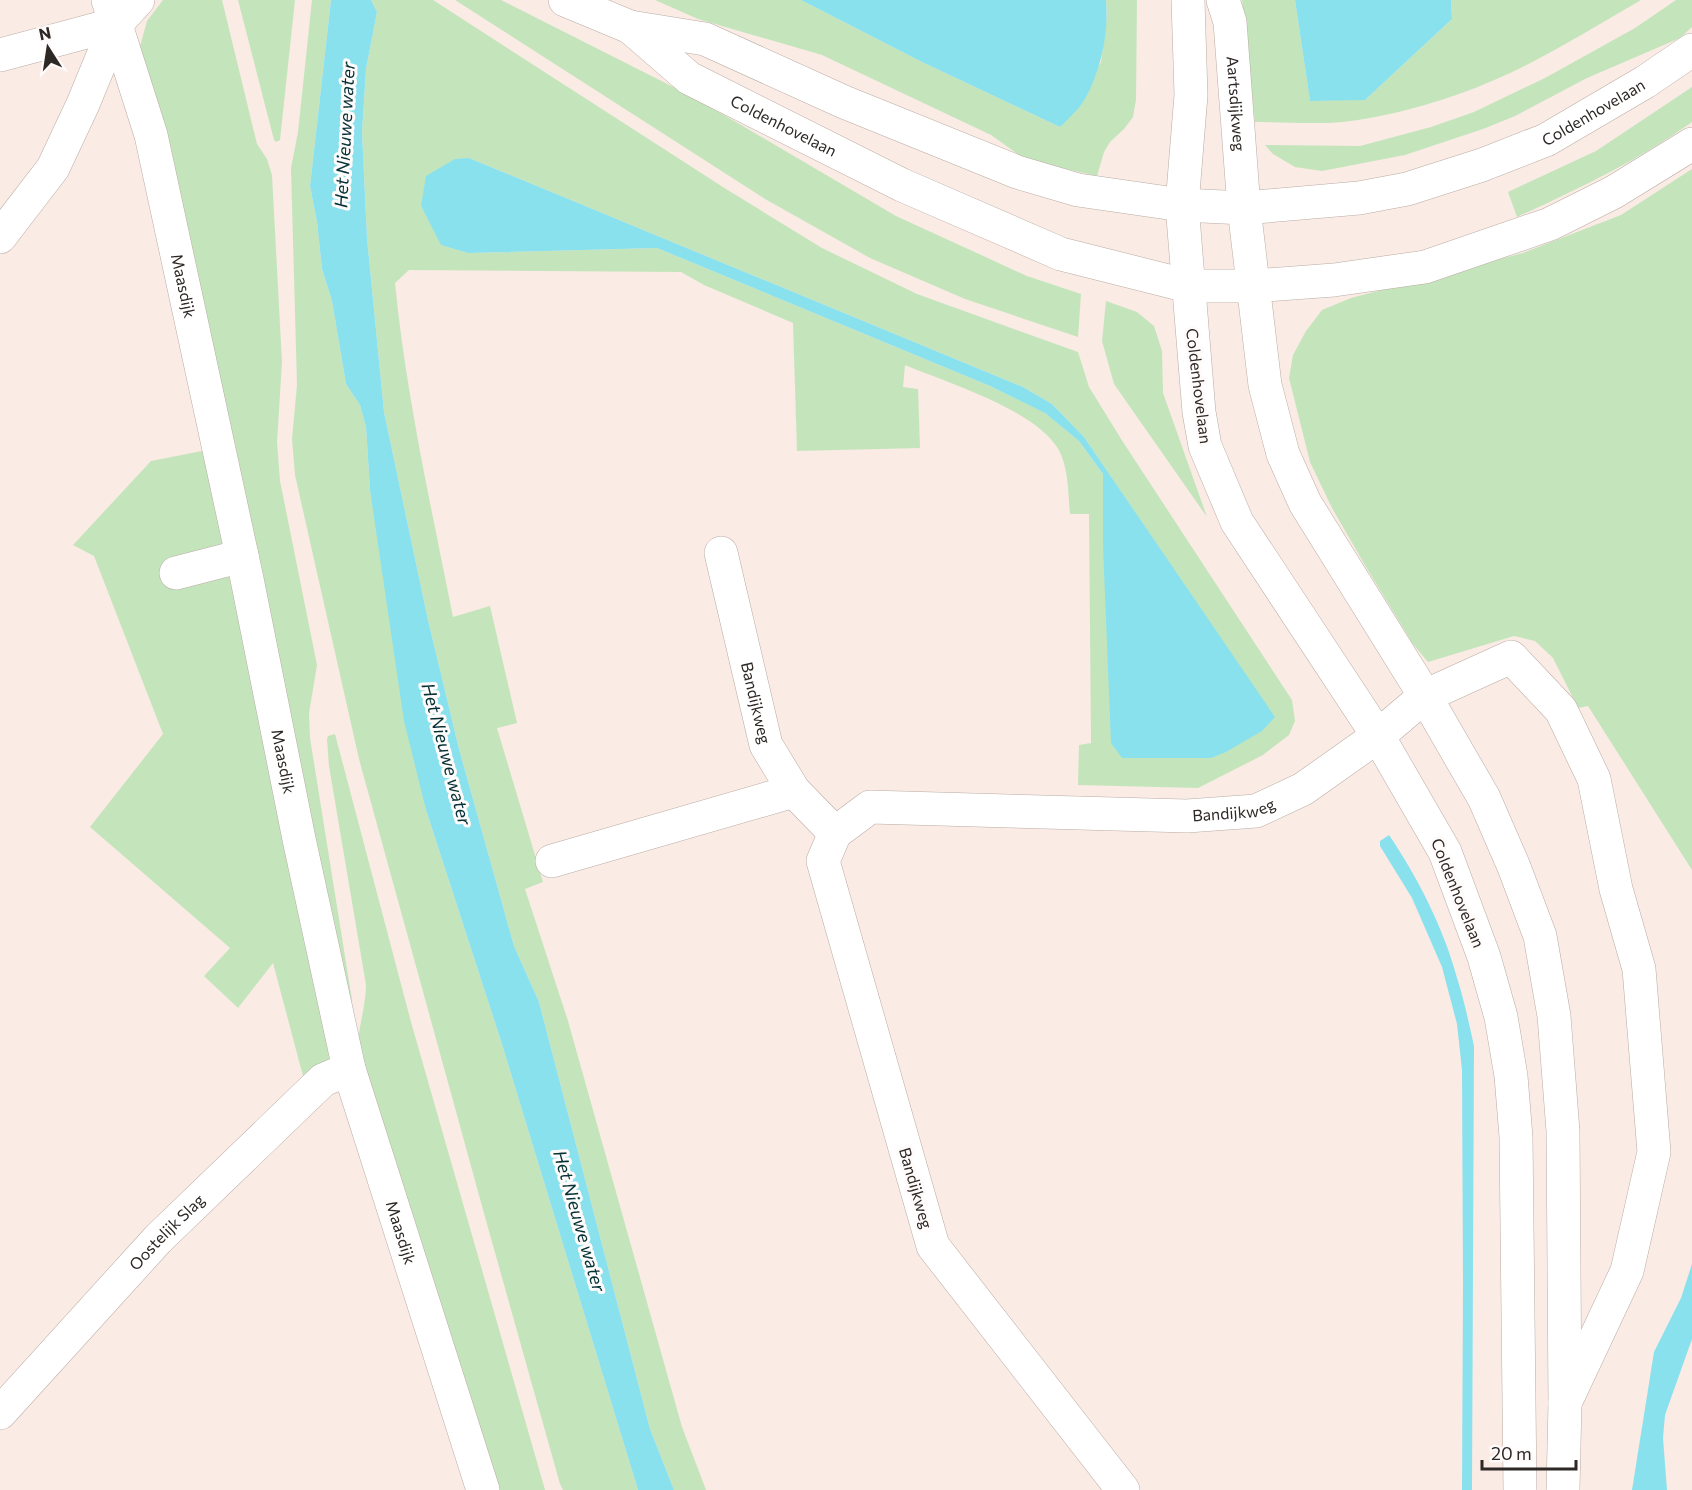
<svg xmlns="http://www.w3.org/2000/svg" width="1692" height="1490" font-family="Commissioner,sans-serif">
<rect width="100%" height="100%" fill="#faebe4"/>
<path fill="#c4e5bc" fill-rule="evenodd" d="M163 0H222L257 144 267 159 272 175 282 362 277 442 280 481 317 665 309 713 310 738 352 1000 349 1004 139 50 147 21Z
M238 0H295L280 140 276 142 274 140Z
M312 0H331L310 186 317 222 322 269 332 301 346 384 360 405 366 427 370 490 426 810 501 1041 638 1490H563L560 1484 485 1217 359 759 295 475 292 439 297 385 291 168 298 132Z
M371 0H433L726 189 822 248 917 294 1078 352 1089 387 1123 442 1292 700 1295 721 1289 735 1263 755 1198 788 1078 785 1079 745 1091 743 1089 514H1070C1068 492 1069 461 1054 443 1026 407 948 383 905 365L903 387 918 389 920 448 797 451 793 323 704 285 681 272 409 270 395 283C406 395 431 506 453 617L490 606 517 723 497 728 543 882 525 889 568 1021 682 1427 706 1490H674L650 1429 539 1002 514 946 459 749 428 620 384 412 367 238 362 132 366 69 377 12ZM469 158 1023 387 1052 404 1084 437 1274 717 1103 546V474L1079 441 1044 412 990 386 657 248 468 253 442 245 421 206Z
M455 0H501L695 98 896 216 1027 276 1081 294 1078 337 965 299 870 258 765 199Z
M655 0H801L922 62 1060 127 1101 62 1107 14 1106 0H1137L1136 100 1133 117 1124 129 1110 142 1104 152 1097 176 1026 160 991 135 822 55 698 19Z
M1242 0H1295L1310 101 1366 99 1452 19 1451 0H1641C1592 28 1544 59 1492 81 1451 99 1396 115 1351 121 1321 125 1286 122 1255 122Z
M1676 0H1692V27L1680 38 1587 78 1515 116 1483 129 1405 155 1322 171 1295 167 1273 154 1265 145 1360 146 1431 127 1474 112 1545 78 1635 28Z
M1692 87V122C1638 161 1578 189 1517 217L1508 192 1596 151Z
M1692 169V870L1588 706 1578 708 1553 658 1535 641 1514 636 1428 662 1413 644 1366 567 1332 508 1310 462 1289 378 1293 355 1306 331 1322 310 1351 298 1523 253 1621 215Z
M1106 301 1137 312 1154 326 1162 351 1163 393 1207 517 1114 384 1102 341Z
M207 450 332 1069 303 1076 273 963 238 1008 204 976 230 948 90 827 163 734 94 556 73 545 151 461Z
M335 734 411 1022 545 1490H495L358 1044C359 1024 366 1005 366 985L329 766 327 739 328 736Z"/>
<path fill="#89e1ee" d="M331 0H371L377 12 366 69 362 132 367 238 384 412 428 620 459 749 514 946 539 1002 650 1429 674 1490H638L501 1041 426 810 404 721 370 490 366 427 360 405 346 384 332 301 322 269 317 222 310 186Z
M801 0H1106C1109 33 1101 70 1085 99 1079 109 1068 119 1060 127L922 62Z
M1295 0H1451L1452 19 1365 100 1310 101Z
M469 158 1023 387 1052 404 1084 437 1275 717 1262 731 1226 752 1211 758H1122L1111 743 1103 546V474L1079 441 1045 413 990 386 657 248 468 253 441 245 421 206 426 176 455 159Z
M1389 835C1417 876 1444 929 1457 978 1464 1000 1469 1023 1474 1046L1472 1490H1462L1463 1284 1462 1070 1457 1024 1442 967 1412 898 1380 846V841Z
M1692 1264V1339L1665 1415 1663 1438 1667 1490H1632L1654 1352 1681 1298Z"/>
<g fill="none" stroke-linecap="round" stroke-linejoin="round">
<g stroke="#baaca5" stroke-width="34">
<g id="minor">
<path id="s1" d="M108 0 151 135 247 579 299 839 349 1069 483 1490"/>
<path d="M565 0 630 27 705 39 844 102 1017 172 1078 190 1182 205 1191 95 1188 0"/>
<path id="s2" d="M1223 0 1230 22 1244 208"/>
<path id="s3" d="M630 27 689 78 902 185 1061 254 1188 286"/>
<path d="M0 55 116 24"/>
<path d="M0 237 53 168 83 104 116 24 138 0"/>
<path id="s4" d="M721 553 766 745 794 791 835 833"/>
<path d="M176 573 242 556"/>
<path d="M552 861 794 791"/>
<path id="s5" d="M0 1413 158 1239 323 1080 349 1069"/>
<path id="s6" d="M1123 1490 933 1246 823 861 835 833 870 807 1187 816 1256 811 1303 789 1378 736 1425 696 1511 657 1561 710 1594 779 1616 889 1639 969 1654 1152 1627 1271 1565 1403"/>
</g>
</g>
<g stroke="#baaca5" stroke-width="34">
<g id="major">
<path d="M1244 208 1265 385 1283 454 1305 503 1425 696 1484 798 1514 867 1540 936 1554 1016 1563 1131 1565 1403 1563 1490"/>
<path d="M1188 286H1253L1334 280 1425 267 1550 224 1614 192 1692 144"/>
<path id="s7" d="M1520 1490 1516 1137 1511 1076 1501 1017 1484 957 1445 852 1378 736 1237 522 1205 446 1199 412 1182 205 1244 208 1359 198 1407 189 1482 165 1546 140 1645 82 1692 50"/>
</g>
</g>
<use href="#minor" stroke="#fff" stroke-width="33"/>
<use href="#major" stroke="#fff" stroke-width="33"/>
</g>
<g text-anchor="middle" stroke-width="6" stroke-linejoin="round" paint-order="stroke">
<g font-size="16" fill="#2d2825" stroke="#fefbfa">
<text dy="6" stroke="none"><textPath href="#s2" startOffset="105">Aartsdijkweg</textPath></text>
<text dy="6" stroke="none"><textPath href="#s7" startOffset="1792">Coldenhovelaan</textPath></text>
<text dy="6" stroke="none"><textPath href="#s3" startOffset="184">Coldenhovelaan</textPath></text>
<text dy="6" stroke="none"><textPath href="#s1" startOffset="296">Maasdijk</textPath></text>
<text transform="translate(1199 386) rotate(83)" y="6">Coldenhovelaan</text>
<text dy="6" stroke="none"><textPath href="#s4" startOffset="154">Bandijkweg</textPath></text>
<text dy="6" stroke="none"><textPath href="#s1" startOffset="782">Maasdijk</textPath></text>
<text dy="6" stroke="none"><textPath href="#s6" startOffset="1148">Bandijkweg</textPath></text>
<text transform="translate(1458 893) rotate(68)" y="6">Coldenhovelaan</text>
<text transform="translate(916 1188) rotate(74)" y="6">Bandijkweg</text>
<text dy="6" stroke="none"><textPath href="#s5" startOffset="246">Oostelijk Slag</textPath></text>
<text dy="6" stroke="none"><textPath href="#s1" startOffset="1268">Maasdijk</textPath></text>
</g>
<g font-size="18" font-style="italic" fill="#043136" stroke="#fefbfa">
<text transform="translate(345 135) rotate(-87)" y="6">Het Nieuwe water</text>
<text transform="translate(446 754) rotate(75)" y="6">Het Nieuwe water</text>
<text transform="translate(579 1221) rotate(74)" y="6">Het Nieuwe water</text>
</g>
</g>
<g transform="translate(48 48) rotate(348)" stroke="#fefbfa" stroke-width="4.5" paint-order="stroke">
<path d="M0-4.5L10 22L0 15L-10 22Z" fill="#2d2825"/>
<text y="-9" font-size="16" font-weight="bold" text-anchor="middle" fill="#2d2825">N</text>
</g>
<path d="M1482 1460v9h94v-9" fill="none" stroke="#2d2825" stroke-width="3"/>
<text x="1491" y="1460" font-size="18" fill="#2d2825" stroke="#fefbfa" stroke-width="4.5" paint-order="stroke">20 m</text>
</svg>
